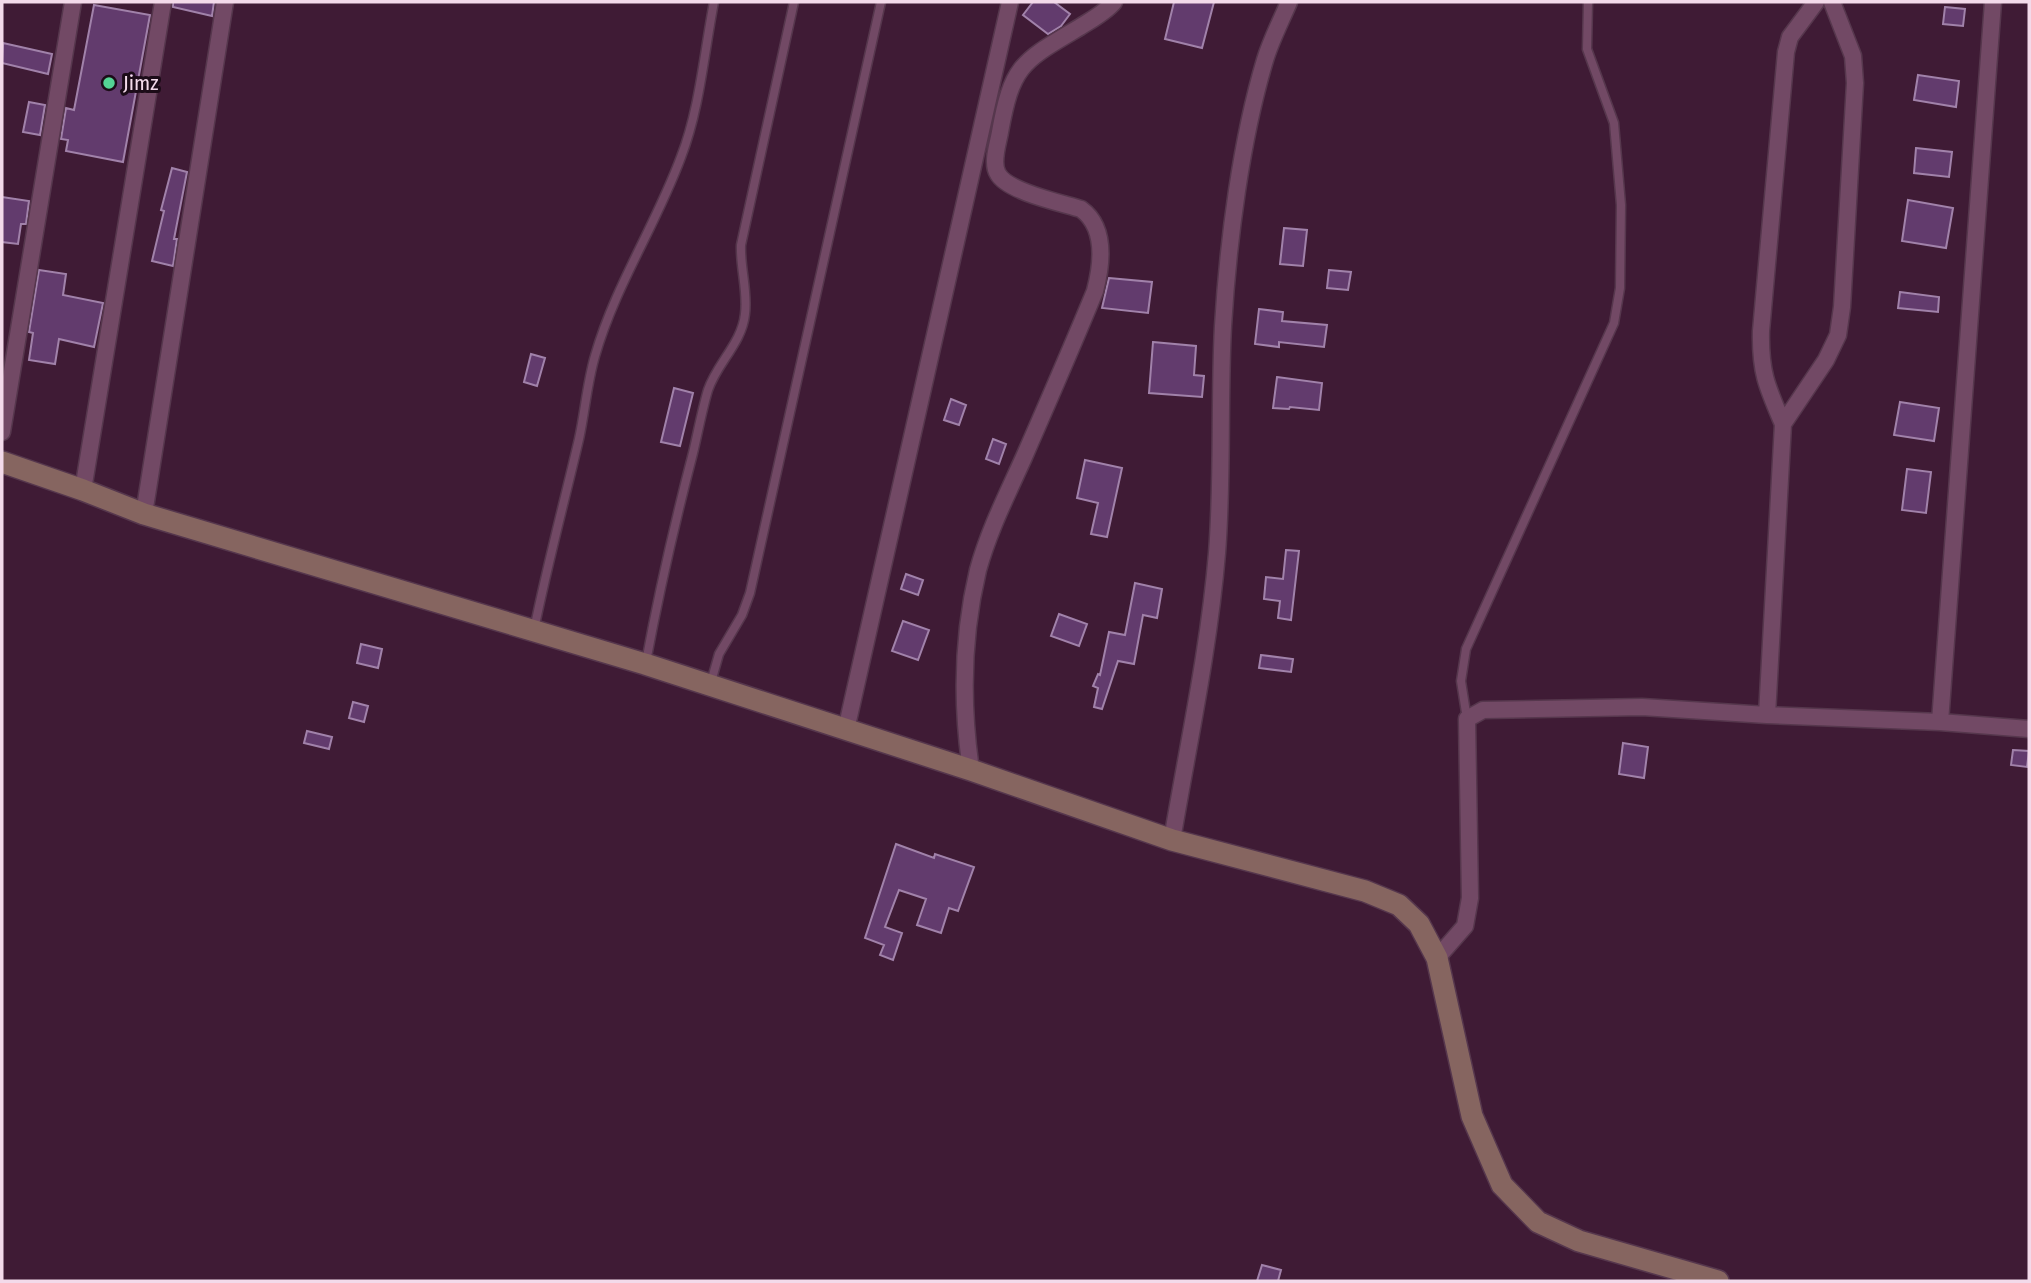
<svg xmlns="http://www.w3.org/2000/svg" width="2031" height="1283" font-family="'Fira Sans Condensed',sans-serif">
<rect width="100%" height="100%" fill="#3f1b35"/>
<path fill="#623b6d" stroke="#a182aa" stroke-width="2" d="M173 2H214L212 16 173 7Z
M1033 2H1054L1070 14 1061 26 1048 34 1023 15Z
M1174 2H1214L1202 48 1165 39Z
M94 5 150 15 123 162 66 151 68 140 61 139 66 108 74 110Z
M1945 7 1965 9 1963 26 1943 24Z
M3 43 52 54 48 74 2 63Z
M1918 75 1959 81 1956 107 1914 100Z
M29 102 45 105 40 135 23 132Z
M1916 148 1952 152 1949 177 1914 173Z
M172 168 187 172 174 239H177L173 266 152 261 164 211 161 210Z
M2 197 29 201 26 224H21L18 244 2 242Z
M1908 200 1953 208 1946 248 1902 241Z
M1284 228 1307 230 1303 266 1280 264Z
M39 270 66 274 63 295 103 303 94 347 59 339 55 364 29 360 33 333 29 332Z
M1329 270 1351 272 1348 290 1327 288Z
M1109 278 1152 282 1148 313 1102 308Z
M1900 292 1939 297 1938 312 1898 308Z
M1259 309 1283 312 1282 321 1327 325 1324 347 1279 342V347L1255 344Z
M1153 342 1196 346 1194 375 1204 376 1202 397 1149 393Z
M531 354 545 358 537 386 524 382Z
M1277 377 1322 383 1319 410 1290 407 1289 409 1273 408Z
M674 388 693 393 680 446 661 442Z
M951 399 966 405 959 425 944 420Z
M1900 402 1939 408 1934 441 1894 435Z
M993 439 1006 444 999 464 986 459Z
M1085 460 1122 468 1107 537 1091 534 1098 503 1077 498Z
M1907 469 1931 472 1926 513 1902 510Z
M1286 550 1299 551 1291 620 1278 618 1280 601 1264 599 1266 577 1283 579Z
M906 574 923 580 918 595 901 589Z
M1135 583 1162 589 1157 618 1143 615 1134 664 1118 661 1102 709 1094 707 1098 688 1093 686 1098 674 1100 675 1109 632 1125 635Z
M1059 614 1087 624 1079 646 1051 636Z
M903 621 929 630 918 660 892 651Z
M361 644 382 649 378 668 357 663Z
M1261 655 1293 659 1291 672 1259 668Z
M353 702 368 706 364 722 349 718Z
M307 731 332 737 329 749 304 743Z
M1623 743 1648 747 1644 778 1619 774Z
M2013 750 2029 751 2027 767 2011 765Z
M896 844 934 858 935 854 974 867 958 911 949 908 941 933 917 925 926 899 899 890 885 927 902 933 893 960 880 955 884 945 865 938Z
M1262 1265 1281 1270 1278 1281H1257Z"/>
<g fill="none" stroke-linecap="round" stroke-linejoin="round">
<g stroke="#56374d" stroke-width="11">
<path id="lane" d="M534 630C547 566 564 503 579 439 585 412 587 383 595 356 615 286 656 225 681 157 700 108 704 53 714 2
M646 662C659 592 675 522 693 453 698 432 702 410 708 390 717 363 742 343 745 314 748 291 740 268 741 245L794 2
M711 682 719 654 742 615 750 593 881 2
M1467 719 1461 681 1466 649 1614 323 1620 288 1621 205 1614 123 1587 49 1588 2"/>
</g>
<g stroke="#56374d" stroke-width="19">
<path id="street" d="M1783 424 1826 360 1838 335 1842 307 1855 83 1853 56 1832 2
M2 432 73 2
M83 490 163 2
M144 514 225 2
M1767 715 1783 424C1767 387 1760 372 1761 331L1786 52 1790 37 1816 2
M1940 722 1993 2
M846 730 1010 2
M971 770C961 702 962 637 978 570 989 530 1007 495 1024 457 1048 402 1072 347 1095 291 1102 264 1106 227 1081 209 1062 203 1008 192 998 174 991 163 998 144 1000 132 1012 64 1023 61 1080 27 1091 20 1106 12 1114 2
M1172 840C1188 745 1209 649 1217 553 1223 477 1219 402 1223 326 1228 242 1241 140 1265 60 1271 40 1281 21 1289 2
M1437 958 1465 926 1470 898 1467 719 1483 710 1642 707 1767 715 1940 722 2029 729"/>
</g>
<g stroke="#56374d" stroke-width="24">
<path id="secondary" d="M2 462 83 490 144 514 645 664 971 770 1172 840 1365 891 1399 905 1419 924 1437 958 1472 1116 1502 1185 1538 1222 1579 1241 1718 1281"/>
</g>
<use href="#lane" stroke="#724965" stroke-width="8"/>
<use href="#street" stroke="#724965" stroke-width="16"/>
<use href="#secondary" stroke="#866560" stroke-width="21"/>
</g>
<circle fill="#54d395" stroke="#1c0c18" stroke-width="2.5" cx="109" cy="83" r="7"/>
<g text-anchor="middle" stroke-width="6" stroke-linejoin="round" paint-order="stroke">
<g font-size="21" fill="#f3daea" stroke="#1c0c18" text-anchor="start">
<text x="123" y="90">Jimz</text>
</g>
</g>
<rect width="2031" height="1283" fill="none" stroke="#f3daea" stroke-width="7"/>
</svg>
